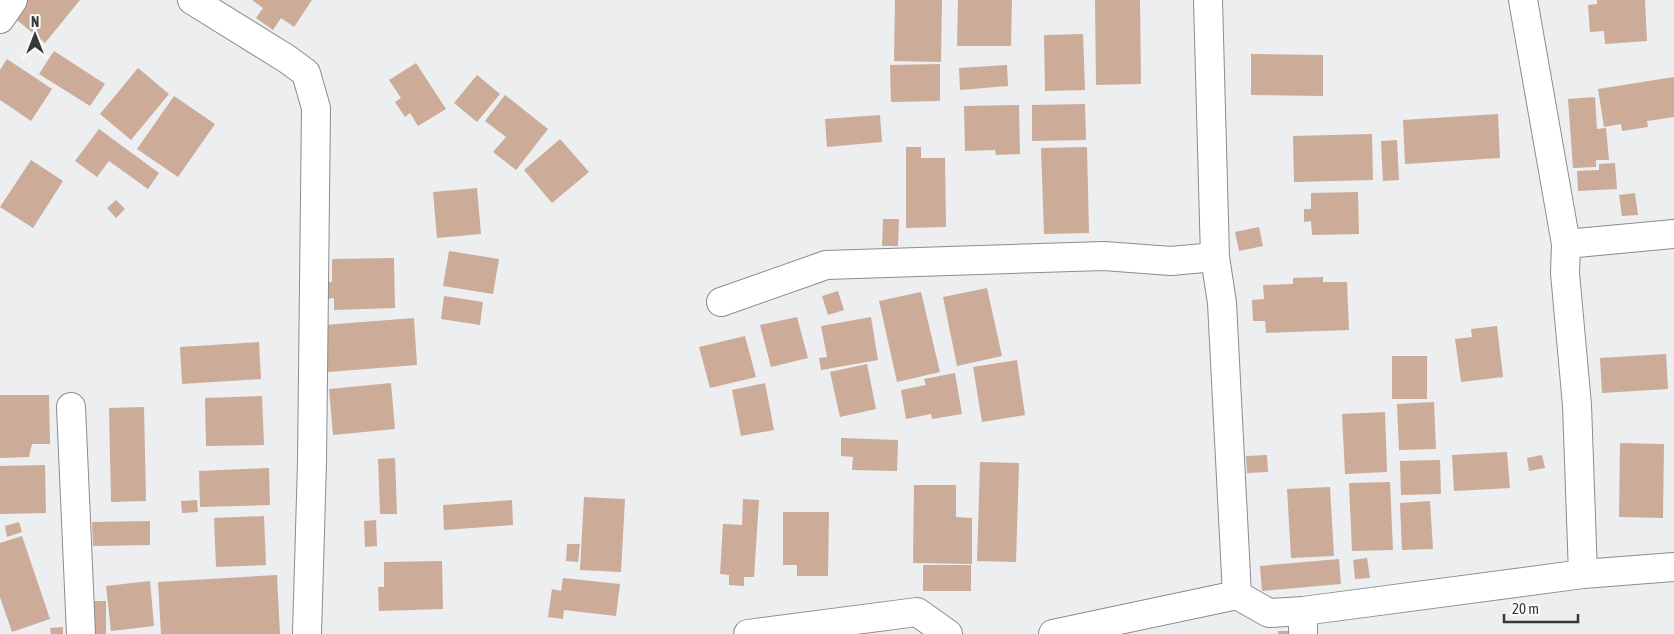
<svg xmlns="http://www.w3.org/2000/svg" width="1674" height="634" font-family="'Asap Condensed',sans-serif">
<rect width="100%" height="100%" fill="#eceef0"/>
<path fill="#ccab99" d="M25 0H80L45 43 12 16Z
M252 0H312L294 27 281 18 273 30 256 18 263 8Z
M895 0H942L941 62 894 61Z
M958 0H1012L1011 46H957Z
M1095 0H1140L1141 84 1096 85Z
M1597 0H1645L1647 41 1605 44 1604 31 1590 32 1588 5 1597 4Z
M1083 34 1085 90 1045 91 1044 35Z
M54 51 105 84 90 106 39 74Z
M1251 54 1323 55V96L1251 95Z
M7 59 52 89 31 121 0 100V70Z
M416 63 446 109 418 126 410 113 405 117 395 102 401 98 389 80Z
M940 64V101L891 102 890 65Z
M1007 65 1008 86 960 90 959 68Z
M138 68 169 94 131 140 100 114Z
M477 75 500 94 477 122 454 103Z
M1674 77V117L1647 121 1648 127 1622 131 1621 124 1604 127 1598 89Z
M505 95 548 129 516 170 493 152 506 137 485 121Z
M174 96 215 124 178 177 137 149Z
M1595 97 1597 129 1606 128 1609 160H1596V167L1573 168 1568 99Z
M1085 104 1086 140 1032 141V105Z
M1019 105 1020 154 996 155 995 150 965 151 964 106Z
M1498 114 1500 158 1405 164 1403 120Z
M880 115 882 142 827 147 825 119Z
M99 129 159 173 148 189 109 161 97 177 75 161Z
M1372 134 1373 180 1294 182 1293 136Z
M560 139 589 172 552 203 524 170Z
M1397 140 1399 180 1383 181 1381 141Z
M906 147H921V158H945L946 227 906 228Z
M1087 147 1089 233 1044 234 1041 148Z
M31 160 63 181 33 228 0 207Z
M1615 163 1617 189 1578 191 1577 171 1599 170V164Z
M477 188 481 234 437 238 433 192Z
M1358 192 1359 234 1312 235 1311 221 1304 222V209H1311V193Z
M1635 193 1638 215 1622 216 1619 195Z
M116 200 125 209 116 218 107 208Z
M883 219H899L898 246H882Z
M1259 227 1263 246 1239 251 1235 232Z
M449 251 499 259 493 294 443 286Z
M394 258 395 308 334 310V298L327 299V282H332V259Z
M1323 277V282H1347L1349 330 1266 333 1265 321H1253L1252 300 1264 299 1263 285 1293 284V278Z
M987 288 1002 356 957 366 943 297Z
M838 291 844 310 828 315 822 296Z
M921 292 940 372 897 382 879 301Z
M444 296 483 302 480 325 441 319Z
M797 317 808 358 771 367 760 325Z
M871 317 878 360 821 370 819 358 827 357 821 326Z
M414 318 417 365 328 372 324 325Z
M1497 326 1503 377 1461 382 1455 339 1472 337 1471 329Z
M745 336 756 377 710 388 699 347Z
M259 342 261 379 182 384 180 347Z
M1666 354 1668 389 1602 393 1600 358Z
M1392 356H1427V399H1392Z
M1017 360 1025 415 982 422 973 367Z
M867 364 876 409 840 417 830 372Z
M955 373 962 414 932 419 931 414 906 419 901 390 926 385 924 379Z
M391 383 395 429 333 435 329 389Z
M765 383 774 430 741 436 732 390Z
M0 395H49L50 444H32L29 457 0 458Z
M262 396 264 445 206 446 205 398Z
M1434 402 1436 449 1399 450 1397 404Z
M144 407 146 501 111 502 109 408Z
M1385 412 1387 472 1345 474 1342 414Z
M841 438 898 440 897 471 852 470 853 457 841 456Z
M1620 443 1664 444 1663 518 1619 517Z
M1507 452 1510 488 1454 491 1452 455Z
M1267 455 1268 472 1247 473 1246 456Z
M1542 455 1545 468 1529 471 1527 458Z
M395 458 397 514H380L378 459Z
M1440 460 1441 494 1401 495 1400 461Z
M980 462 1019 463 1016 562 977 561Z
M45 465 46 513 0 514V466Z
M269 468 270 505 200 507 199 471Z
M1390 482 1393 550 1352 551 1349 483Z
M914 485H956V517L972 518V564L913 563Z
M1330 487 1334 556 1291 558 1287 489Z
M584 497 625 499 621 572 580 570Z
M743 499 759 500 754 577H744V586L729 585V575L720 574 723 524 742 525Z
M197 500 198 512 182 513 181 501Z
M512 500 513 525 444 530 443 505Z
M1430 501 1433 549 1402 550 1400 503Z
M783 512H829L828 576H797V565H783Z
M264 516 266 565 216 567 214 518Z
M376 520 377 546 365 547 364 521Z
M150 521V545L93 546 92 522Z
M19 522 22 532 7 537 5 526Z
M22 536 50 619 12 632 0 597V543Z
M567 544H580L578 562 566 561Z
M1367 558 1370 578 1355 579 1353 560Z
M1339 559 1341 584 1262 591 1260 566Z
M442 561 443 609 379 611 378 587H384V562Z
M923 565H971V591H923Z
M277 575 280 634H161L158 582Z
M563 578 620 584 616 616 564 610 563 619 548 617 552 589 561 591Z
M150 581 154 626 111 631 106 586Z
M88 601H106V634H88Z
M63 627V634H51L50 628Z
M1278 631H1293L1294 634H1278Z"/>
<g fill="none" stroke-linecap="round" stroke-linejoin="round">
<g stroke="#8a8c8e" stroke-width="30">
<path id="minor" d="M192 0 287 59 306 73 316 108 312 462 307 634
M1208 0 1215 257 1222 303 1237 595
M1523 0 1566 244 1565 273 1577 405 1583 574
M0 19 13 0
M1566 244 1674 234
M721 302 826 265 1104 256 1171 261 1215 257
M71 407 81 634
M1303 611V634
M748 634 917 612 948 634
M1053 634 1237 595 1269 613 1303 611 1583 574 1674 567"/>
</g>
<use href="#minor" stroke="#fff" stroke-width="28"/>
</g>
<g transform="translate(35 35)" stroke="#f9fbfd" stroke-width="4" paint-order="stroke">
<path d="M0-4L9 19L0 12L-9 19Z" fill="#38393a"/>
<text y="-8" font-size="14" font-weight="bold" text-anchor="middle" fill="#38393a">N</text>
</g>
<path d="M1504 614v8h74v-8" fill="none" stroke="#38393a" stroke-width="2.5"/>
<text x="1512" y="614" font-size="15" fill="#38393a" stroke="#f9fbfd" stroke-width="4" paint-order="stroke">20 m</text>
</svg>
